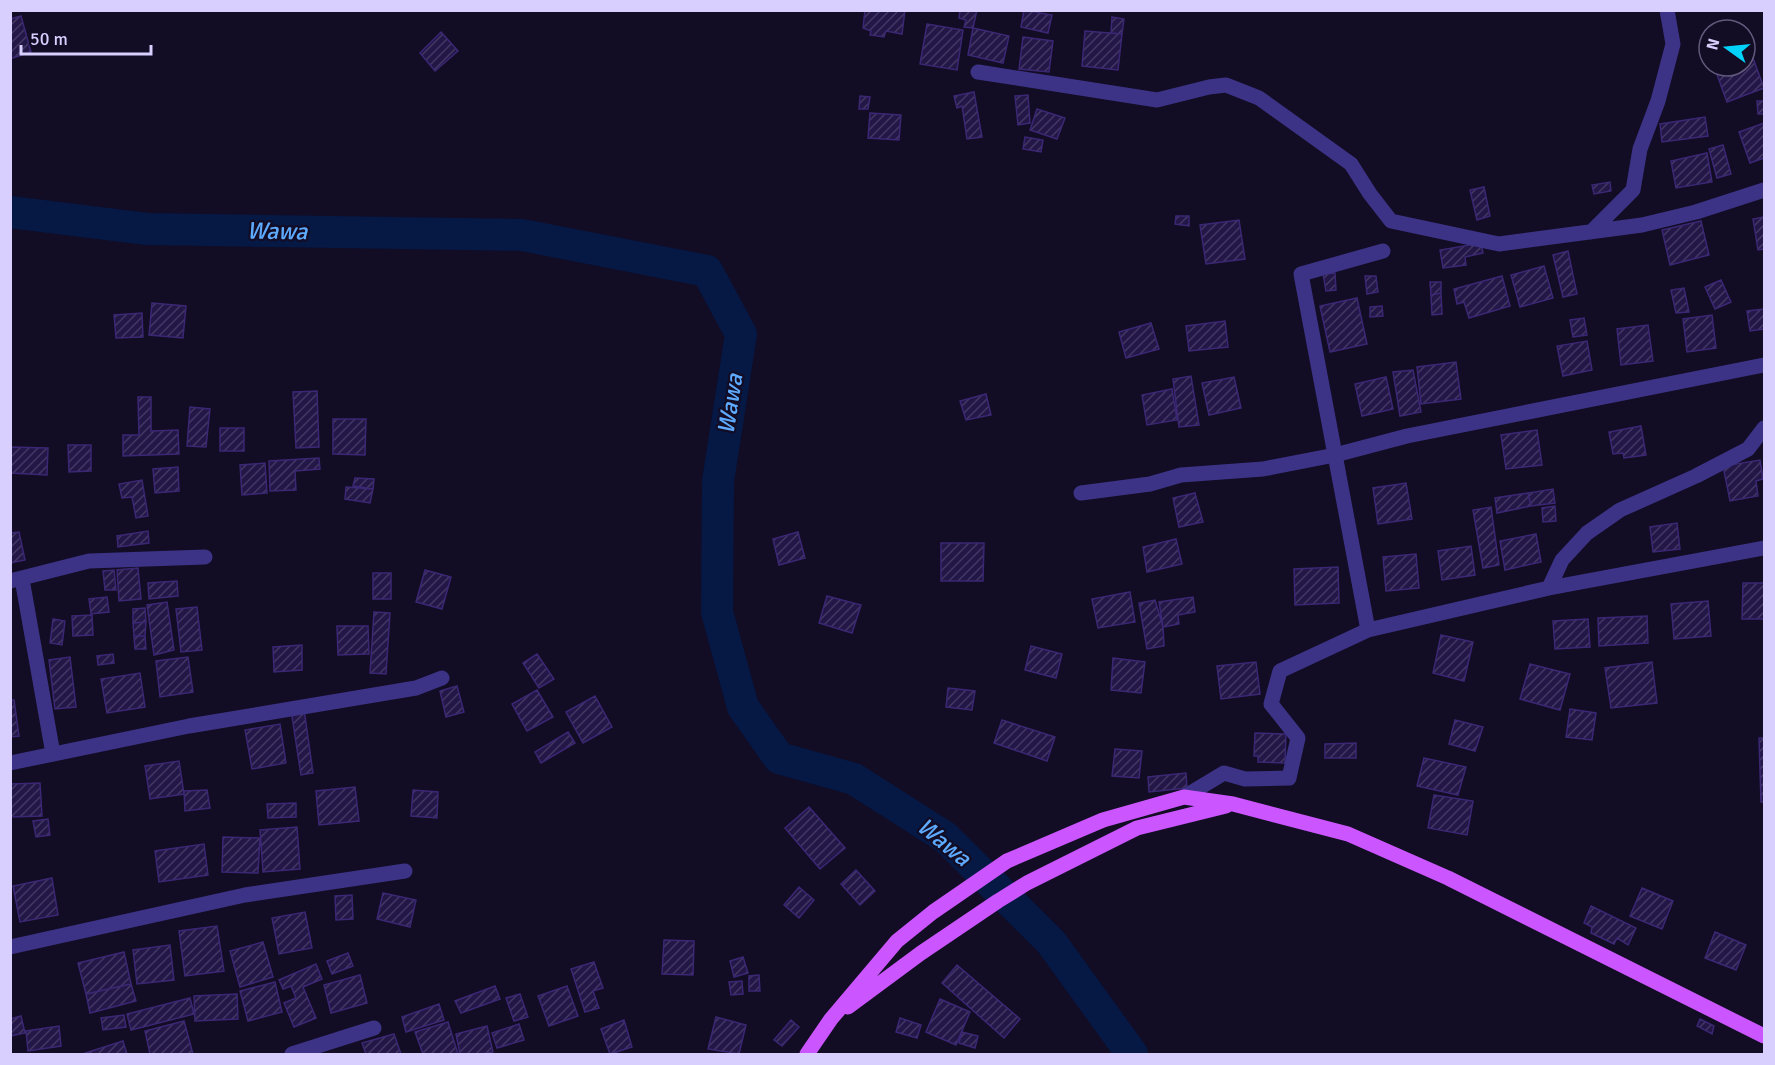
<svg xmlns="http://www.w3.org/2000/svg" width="1775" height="1065" font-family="Signika,sans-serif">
<defs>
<pattern id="building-hatch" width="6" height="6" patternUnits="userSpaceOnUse" patternTransform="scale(1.5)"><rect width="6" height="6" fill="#231747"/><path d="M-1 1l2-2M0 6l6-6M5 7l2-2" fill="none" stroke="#423863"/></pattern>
</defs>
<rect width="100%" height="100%" fill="#120c24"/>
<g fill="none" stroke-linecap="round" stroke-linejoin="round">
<path stroke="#061844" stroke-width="32" d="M10 212 147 229 522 235 707 271 741 334 718 481 717 612 743 707 779 758 854 779 945 837 1051 942 1132 1054"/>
</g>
<path fill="url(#building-hatch)" stroke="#3b2774" stroke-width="1.5" d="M865 10H905L902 34 886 31 884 37 870 35 871 31 863 28Z
M960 10H977L973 28 964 27 966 20 959 18Z
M1024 10 1052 15 1048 33 1021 27Z
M21 16 31 52 10 59V19Z
M1112 17 1124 19 1122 34 1111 33Z
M927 24 963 30 957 70 920 64Z
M973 28 1009 36 1003 63 968 55Z
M1085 31 1122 34 1118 70 1082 66Z
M441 32 458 51 435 71 420 53Z
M1023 37 1053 41 1049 72 1019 69Z
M1753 58 1764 88 1727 102 1716 72 1732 66H1745V61Z
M974 92 982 137 967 139 962 106 957 108 954 96Z
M1028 95 1030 123 1018 125 1015 96Z
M860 96 870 97 868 109H859Z
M1757 101H1764V114H1758Z
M1037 109 1065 118 1057 139 1030 130Z
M870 113 901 115 899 140 868 138Z
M1705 117 1708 136 1662 142 1660 124Z
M1764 123V158L1750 163 1739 132Z
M1025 137 1043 140 1041 152 1023 149Z
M1723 145 1731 174 1717 178 1709 149Z
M1707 153 1712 182 1676 188 1671 161Z
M1610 182 1611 191 1594 194 1592 185Z
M1484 187 1490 216 1477 220 1470 190Z
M1176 216H1189V226L1175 224Z
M1764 217V249L1758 250 1753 219Z
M1239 220 1245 259 1206 264 1200 225Z
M1701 221 1709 255 1670 265 1662 230Z
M1481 243 1483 253 1465 257 1466 265 1443 268 1440 250Z
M1568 251 1577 294 1563 297 1553 255Z
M1544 266 1553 298 1520 307 1511 275Z
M1335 273 1336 290 1326 291 1323 274Z
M1365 276H1376L1378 292 1367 294Z
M1502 276 1510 306 1469 318 1464 302 1457 304 1454 289Z
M1721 280 1731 302 1715 309 1705 287Z
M1430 282H1441V293L1431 295Z
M1684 288 1689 312 1676 313 1671 290Z
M1441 293 1442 314 1432 315 1431 295Z
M1357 298 1367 344 1330 352 1320 306Z
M152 303 186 306 183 338 149 335Z
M1382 306 1383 316 1370 317V307Z
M1764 309V329L1750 331 1747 311Z
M142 313 143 337 116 338 114 315Z
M1712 315 1716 348 1687 352 1683 319Z
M1584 318 1587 335 1573 337 1570 320Z
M1225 321 1228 347 1189 351 1186 326Z
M1151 323 1159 349 1126 358 1119 332Z
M1648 325 1653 361 1621 365 1617 329Z
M1587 341 1592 370 1563 376 1557 346Z
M1456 362 1461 399 1421 404 1417 367Z
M1413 370 1421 412 1400 416 1393 372Z
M1191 376 1199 425 1179 427 1173 379Z
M1234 377 1241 408 1209 415 1202 383Z
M1386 377 1393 409 1362 416 1355 384Z
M1172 389 1177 420 1147 425 1142 395Z
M317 391 319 447 296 448 293 392Z
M986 394 991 415 966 420 960 401Z
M138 397H151V431L178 430 179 454 123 456V435H139Z
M190 407 210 409 206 447 187 446Z
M333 419H366L365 455 333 454Z
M1641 426 1646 455 1624 458 1623 453 1613 454 1609 432Z
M220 428H244V451H220Z
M1537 430 1542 465 1506 469 1501 435Z
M68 445H91V471L69 472Z
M10 447 48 448 47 475 10 473Z
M319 458 320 469 295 471 296 490 270 491 269 461Z
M1760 460 1763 479 1756 481 1758 496 1730 501 1723 466Z
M265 463 267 493 242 495 240 465Z
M178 467 179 491 155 493 153 469Z
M355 478 374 479 373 489 353 486Z
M142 480 148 516 136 518 132 497 122 498 119 484Z
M1406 483 1412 519 1378 524 1373 488Z
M346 487 373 489 370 503 345 499Z
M1553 489 1555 503 1531 506 1528 493Z
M1195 493 1203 522 1179 527 1173 498Z
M1528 493 1531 506 1497 513 1495 498Z
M1555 506 1556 521 1543 522 1542 508Z
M1491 507 1499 565 1483 568 1473 510Z
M1677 523 1680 549 1653 552 1650 527Z
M148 531 149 543 118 547 117 536Z
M19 532 25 560 10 563V533Z
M798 532 805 558 779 565 773 539Z
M1536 534 1541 562 1505 570 1500 541Z
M1176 539 1182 564 1147 572 1143 547Z
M941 543H984L983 581H941Z
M1471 546 1475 575 1442 580 1438 551Z
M1416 554 1419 588 1386 591 1383 557Z
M1338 567 1339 603 1295 605 1294 569Z
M138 568 141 599 119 601 117 570Z
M114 570 116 590H105L103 571Z
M425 570 451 577 442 609 416 602Z
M373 573H391V599H373Z
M177 581 178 596 149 599 148 583Z
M1743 583H1764V619H1742Z
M1130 592 1135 622 1098 628 1092 599Z
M827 596 861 605 852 633 819 623Z
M107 597 109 612 91 614 89 599Z
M1193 597 1195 612 1178 615 1179 624 1163 627 1159 602Z
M1155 600 1163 627 1164 646 1147 649 1139 603Z
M1708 601 1711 636 1674 639 1671 604Z
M167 602 174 650 154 655 147 605Z
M197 607 202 650 181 652 176 609Z
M145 608 146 622 133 623V609Z
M374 612 390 613 386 674 370 673Z
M92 615 93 635 73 636 72 616Z
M1647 616 1648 643 1599 646 1598 618Z
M53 619 65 621 62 645 50 643Z
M1588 619 1590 647 1555 649 1553 621Z
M146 622 145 636H134L133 623Z
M337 626H368L369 654 338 655Z
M1441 635 1473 642 1464 681 1433 673Z
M134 636H145L146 649H135Z
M302 645V670L274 672 273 647Z
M1031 646 1062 654 1056 678 1025 670Z
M113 654 114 663 98 665 97 656Z
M537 654 554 679 539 688 523 663Z
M70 657 76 707 55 709 49 660Z
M188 657 193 692 160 697 156 661Z
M1113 658 1145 662 1141 693 1111 690Z
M1256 662 1260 694 1221 699 1217 666Z
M1652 662 1657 703 1611 708 1605 668Z
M1530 664 1570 674 1560 710 1520 699Z
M140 673 145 707 107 713 101 679Z
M457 686 464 712 446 717 440 691Z
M948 688 975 691 972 710 946 707Z
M537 690 553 717 527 731 512 704Z
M595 696 612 727 583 743 566 712Z
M10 700H14L19 736 10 737Z
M304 709 313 773 301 775 291 710Z
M1570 709 1596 713 1592 740 1566 737Z
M1002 720 1055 737 1047 761 994 743Z
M1455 720 1483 727 1475 751 1449 744Z
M280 724 286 763 252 769 245 730Z
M568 732 575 743 541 763 535 752Z
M1255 733 1286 734 1285 763 1258 762V756H1254Z
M1759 738H1764V802H1761Z
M1356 743V758H1325V744Z
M1115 749 1142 751 1139 778 1112 776Z
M1424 758 1466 767 1458 795 1417 786Z
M179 761 184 794 150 799 145 766Z
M1186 773 1187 788 1149 792 1148 777Z
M40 783 42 816 10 817V784Z
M355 787 359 821 319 825 316 791Z
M207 790 210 808 185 811 184 791Z
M413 790 438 792 437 818 411 816Z
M1434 795 1473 801 1467 835 1428 828Z
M296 803V817L268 818 267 804Z
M809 807 845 848 820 869 785 828Z
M48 819 50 835 36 837 33 821Z
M297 827 300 869 263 872 260 830Z
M223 837 260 838 258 873 222 872Z
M204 844 208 875 159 882 155 851Z
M856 870 875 891 860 905 841 884Z
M52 878 58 915 20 922 13 886Z
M799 887 814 900 799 918 784 905Z
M1642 888 1673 901 1662 929 1630 916Z
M383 893 416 900 410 927 377 919Z
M352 895 353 919 336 920 335 896Z
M1591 906 1636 928 1628 945 1617 938 1614 944 1591 933 1592 927 1584 923Z
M305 912 312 948 279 954 272 918Z
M217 926 224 971 185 976 179 931Z
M1715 932 1746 945 1736 970 1705 958Z
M664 940 694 941 693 975 662 974Z
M263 942 273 977 240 987 230 951Z
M170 945 174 980 137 984 133 950Z
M124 952 131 984 86 994 78 963Z
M348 953 353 966 332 974 327 961Z
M743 957 748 973 734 977 730 961Z
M594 962 603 988 593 991 599 1008 585 1012 571 969Z
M316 964 322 979 303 987 316 1018 294 1027 284 1003 296 998 291 986 283 989 279 980Z
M957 965 1020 1019 1004 1038 942 983Z
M360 975 367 1003 331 1013 324 985Z
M759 975 760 991H749V976Z
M742 981 743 994 731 995 729 982Z
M275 982 282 1012 248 1021 240 991Z
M131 984 136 1001 90 1013 86 994Z
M495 986 500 999 461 1013 455 1001Z
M567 986 578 1016 549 1026 538 996Z
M237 994 238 1019 195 1021 194 996Z
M520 994 528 1017 514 1021 506 998Z
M190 998 194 1014 131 1030 127 1014Z
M940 999 970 1012 956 1045 926 1032Z
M439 1004 444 1020 406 1032 402 1017Z
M124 1015 126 1027 103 1030 101 1018Z
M21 1016 25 1033 10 1036V1019Z
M716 1017 746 1025 739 1054 708 1049Z
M900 1018 921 1025 917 1038 896 1032Z
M1700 1019 1714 1026 1712 1034 1697 1026Z
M624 1020 632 1047 610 1054 601 1029Z
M791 1020 799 1027 782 1046 774 1040Z
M184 1021 193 1054H150L145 1031Z
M448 1022 458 1054H423L415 1032Z
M519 1024 524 1040 497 1048 492 1033Z
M59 1026 61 1046 28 1051 26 1031Z
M487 1026 493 1052 480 1054H460L456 1034Z
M962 1032 978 1036 975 1048 959 1043Z
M394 1034 401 1054H366L362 1043Z
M123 1041 127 1054H86L85 1053Z"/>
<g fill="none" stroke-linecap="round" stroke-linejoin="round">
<path stroke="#3c3387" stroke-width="15" d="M978 72 1157 100 1209 87 1226 85 1259 98 1351 164 1370 194 1391 221 1499 244 1642 225 1696 212 1764 190
M1591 232 1633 190 1640 149 1658 101 1673 44 1667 10
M1081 493 1150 484 1181 475 1263 469 1335 455 1407 436 1764 365
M22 579 53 754
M10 581 89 561 205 557
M1549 588 1562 560 1587 533 1620 510 1696 476 1748 449 1764 428
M1368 630 1301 274 1383 251
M10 763 189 726 416 688 442 678
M1184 797 1224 773 1245 779 1289 778 1298 738 1271 704 1280 671 1368 630 1549 588 1764 548
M10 947 245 895 405 871
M292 1054 374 1028"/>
<path stroke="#cb56ff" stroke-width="15" d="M848 1007 921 953 998 901 1027 883 1137 828 1226 806
M807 1054 831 1019 897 941 933 912 1007 861 1103 820 1184 797 1233 804 1348 834 1448 878 1764 1036"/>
</g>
<g text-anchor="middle" stroke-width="4.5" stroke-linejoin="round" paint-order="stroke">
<g font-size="24" font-style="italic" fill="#5daaff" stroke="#120c24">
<text transform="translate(277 231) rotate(1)" y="8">Wawa</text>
<text transform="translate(730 404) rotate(-81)" y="8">Wawa</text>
<text transform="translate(944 842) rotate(39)" y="8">Wawa</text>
</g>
</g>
<rect width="1775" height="1065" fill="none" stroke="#d8cfff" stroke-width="24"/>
<g transform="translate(1727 48) rotate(285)"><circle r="28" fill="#120c24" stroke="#615a7c" stroke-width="1.5"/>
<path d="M0-4.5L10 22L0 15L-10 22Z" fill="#00d2fa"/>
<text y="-9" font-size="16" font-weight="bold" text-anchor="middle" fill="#d8cfff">N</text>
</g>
<path d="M21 45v9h130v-9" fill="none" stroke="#d8cfff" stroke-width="3"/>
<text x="30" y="45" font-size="18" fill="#d8cfff" stroke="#120c24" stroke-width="4.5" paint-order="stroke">50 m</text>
</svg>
